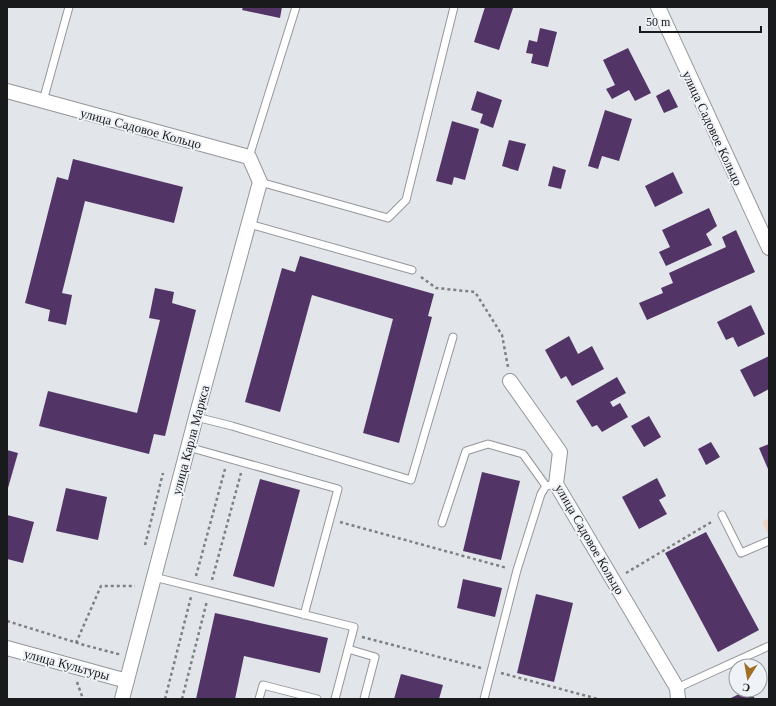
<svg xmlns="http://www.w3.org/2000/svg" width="776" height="706" font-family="'Times New Roman',serif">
<rect width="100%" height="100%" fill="#e2e5e9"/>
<path fill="#ecd6c9" d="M769 518V536L762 522Z"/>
<path fill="#523566" d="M243 7H282L280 18 242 10Z
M485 7H509L513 8 499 50 474 42Z
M540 28 557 32 548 67 531 63 533 54 526 53 529 40 537 42Z
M628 48 651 93 635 101 629 90 612 99 606 89 615 85 603 60Z
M669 89 678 107 664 113 656 96Z
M477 91 502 100 493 128 480 123 483 114 471 110Z
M605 110 632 119 619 161 602 156 598 169 588 166Z
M452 121 479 129 465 180 454 177 452 185 436 181Z
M509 140 526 144 518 171 502 166Z
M73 159 183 187 174 223 85 201 62 293 72 295 66 325 48 321 50 310 25 303 57 177 68 180Z
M553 166 566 170 561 189 548 186Z
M673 172 683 193 655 207 645 186Z
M709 208 717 226 706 234 712 245 666 266 659 252 670 247 662 230Z
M736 230 755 272 647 320 639 303 663 293 661 288 673 283 669 273 726 247 722 237Z
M300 256 434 294 428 316 432 317 399 443 363 433 393 319 312 295 280 412 245 402 282 268 295 272Z
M155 288 174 292 172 303 196 310 165 436 154 434 149 454 39 426 48 391 137 413 160 320 149 318Z
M751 305 765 334 738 347 733 337 726 340 717 322Z
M569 336 578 354 592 346 604 369 572 386 566 376 561 379 545 350Z
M769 356V389L754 397 740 370Z
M617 377 626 393 610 402 613 407 620 403 628 417 602 432 597 425 592 427 576 401Z
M649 416 661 437 644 447 631 426Z
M711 442 720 457 706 465 698 449Z
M769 444V468L768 469 759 448Z
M7 450 18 453 8 488 7 487Z
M482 472 520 481 501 560 463 551Z
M657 478 666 496 659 500 667 514 639 529 622 497Z
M260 479 300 490 274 587 233 576Z
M66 488 107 497 98 540 56 531Z
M7 515 34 522 23 563 7 559Z
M706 532 759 630 718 652 665 553Z
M463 579 502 588 495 617 457 608Z
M536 594 573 603 554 682 517 673Z
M215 613 328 638 320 673 244 656 235 699H196Z
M401 674 443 685 439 699H394Z
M747 690H750L755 699H729Z"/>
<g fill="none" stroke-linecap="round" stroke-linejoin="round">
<g stroke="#94979a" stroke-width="9">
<path id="lane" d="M43 101 69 7
M249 157 296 7
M260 182 388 218 406 200 454 7
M249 224 412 270
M196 417 232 426 411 480 453 337
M188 447 338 489 304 615
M722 515 741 553 769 541
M442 523 466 451 488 444 523 454 546 486
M154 577 354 627 335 699
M348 649 375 657 364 699
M677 688 769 646
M259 699 263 685 317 699
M484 699 517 570 541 494 546 486 556 484"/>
</g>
<g stroke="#94979a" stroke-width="16">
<path id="street" d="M658 7 769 248
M7 91 249 157 260 182 196 417 122 699
M510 381 560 452 556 484 677 688 678 699
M7 648 127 681"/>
</g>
<path stroke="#7e8082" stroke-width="2.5" stroke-dasharray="3 3" stroke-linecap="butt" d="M421 277 436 288 475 292 502 335 508 367
M340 522 507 568
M145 545 163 473
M626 573 713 521
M196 576 225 469
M212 580 241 473
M7 621 84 645 118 654 119 652
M362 637 481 668
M76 643 101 586H135
M501 673 598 699
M77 682 83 699
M165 699 191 597
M182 699 207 601"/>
<use href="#lane" stroke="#fff" stroke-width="7"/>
<use href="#street" stroke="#fff" stroke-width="14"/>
</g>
<g text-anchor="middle" stroke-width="4" stroke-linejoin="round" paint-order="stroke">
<g font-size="13" fill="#191a1b" stroke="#eff2f6">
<text transform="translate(141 128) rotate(15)" y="5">улица Садовое Кольцо</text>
<text transform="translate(713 128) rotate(65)" y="5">улица Садовое Кольцо</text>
<text transform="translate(190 440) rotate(-75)" y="5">улица Карла Маркса</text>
<text transform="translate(590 539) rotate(60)" y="5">улица Садовое Кольцо</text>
<text transform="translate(67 664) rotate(15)" y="5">улица Культуры</text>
</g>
</g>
<rect width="776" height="706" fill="none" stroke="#191a1b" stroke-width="16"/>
<g transform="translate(748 678) rotate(191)"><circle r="19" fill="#eff2f6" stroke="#999c9e"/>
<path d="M0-3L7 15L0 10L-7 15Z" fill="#a07024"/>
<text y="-6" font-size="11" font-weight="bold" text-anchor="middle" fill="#191a1b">С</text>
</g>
<path d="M640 26v6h121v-6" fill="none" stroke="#191a1b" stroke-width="2"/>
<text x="646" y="26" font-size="12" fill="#191a1b" stroke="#eff2f6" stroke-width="3" paint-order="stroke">50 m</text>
</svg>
